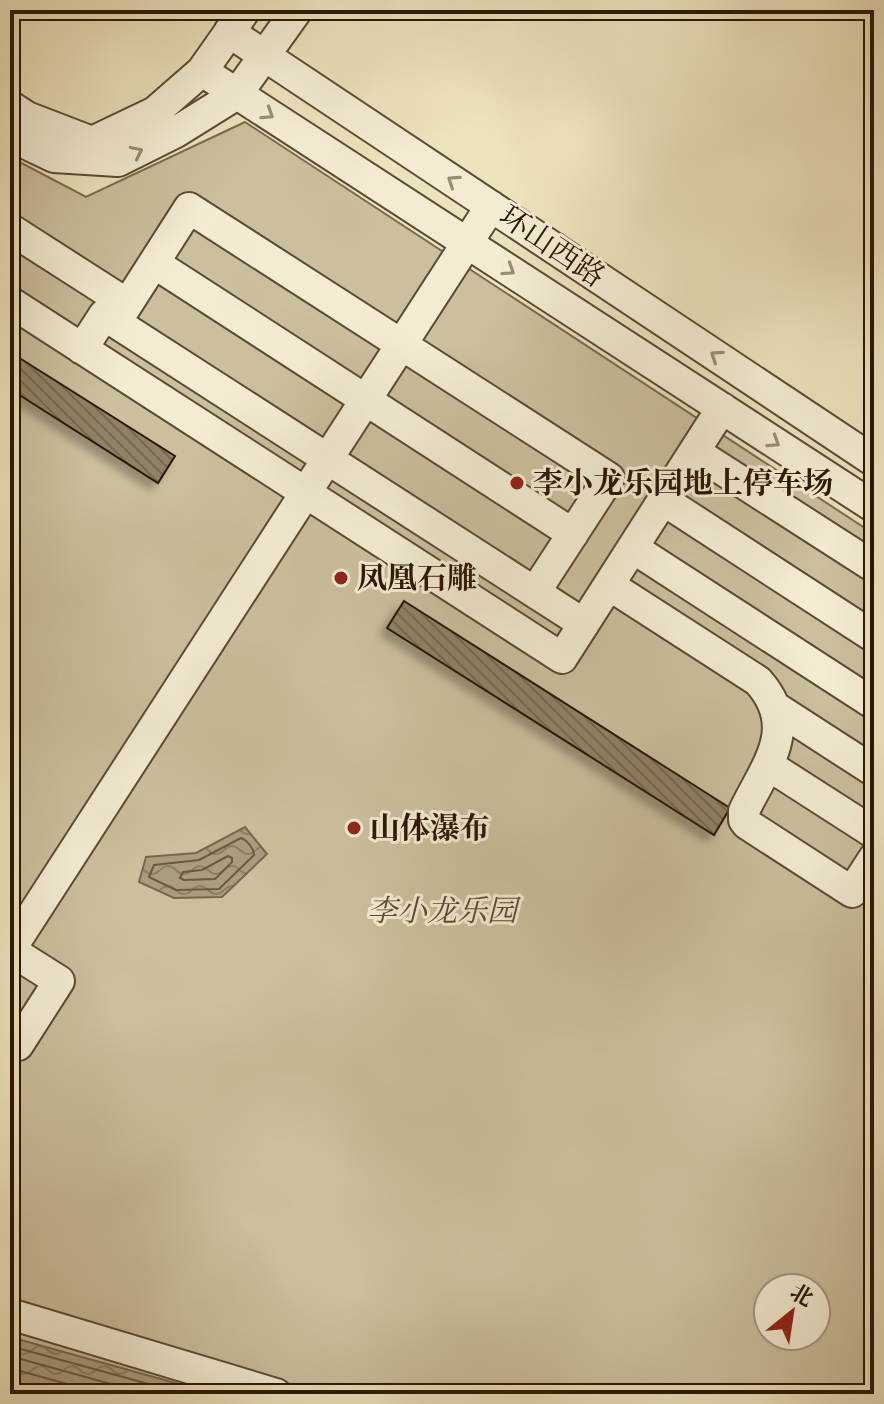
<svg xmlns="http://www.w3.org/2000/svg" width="884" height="1404" font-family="'IM FELL French Canon','Noto Serif SC',serif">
<defs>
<pattern id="water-waves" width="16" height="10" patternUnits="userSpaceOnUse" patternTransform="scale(2)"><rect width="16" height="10" fill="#aa9d7e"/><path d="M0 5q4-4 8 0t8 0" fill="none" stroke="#8b7f65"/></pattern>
<pattern id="building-back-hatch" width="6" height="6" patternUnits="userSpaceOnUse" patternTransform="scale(2)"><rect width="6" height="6" fill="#8f8165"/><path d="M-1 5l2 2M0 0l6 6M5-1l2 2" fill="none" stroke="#756951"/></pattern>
<filter id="shadow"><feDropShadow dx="-7" dy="7" stdDeviation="4" flood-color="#0004"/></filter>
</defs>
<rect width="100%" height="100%" fill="#ece2bc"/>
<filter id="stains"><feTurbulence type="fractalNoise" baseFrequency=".0025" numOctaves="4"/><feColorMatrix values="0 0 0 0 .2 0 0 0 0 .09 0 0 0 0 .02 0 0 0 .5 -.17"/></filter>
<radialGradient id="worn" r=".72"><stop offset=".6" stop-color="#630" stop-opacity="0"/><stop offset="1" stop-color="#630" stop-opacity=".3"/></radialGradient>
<path fill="#cbbf9d" stroke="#7b6b52" stroke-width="2" fill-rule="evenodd" d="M245 122 874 534V1394H10V157L86 197ZM768 1288H816V1336H768Z"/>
<path fill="url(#water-waves)" stroke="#77674e" stroke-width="2" d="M245 827 267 854 222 897 174 898 139 882 146 857 196 853Z
M10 1337 215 1394H10Z"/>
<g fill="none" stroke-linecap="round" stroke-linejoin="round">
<path stroke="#6a5a42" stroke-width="2" d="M241 838C247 840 254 849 254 855L219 889 176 890 149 877 154 865 199 860Z
M228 856 232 858V862L215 879 184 880 180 878 183 872 202 870Z
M10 1346 185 1394
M10 1356 147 1394
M10 1368 102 1394"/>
</g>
<path fill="url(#building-back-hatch)" stroke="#2b1707" stroke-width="2" filter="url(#shadow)" d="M10 352 175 456 158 483 10 389Z
M404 601 730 808 714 835 387 628Z"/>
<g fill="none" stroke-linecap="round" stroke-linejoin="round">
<g stroke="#5b4a34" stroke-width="34">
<path id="minor" d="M229 32 874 461
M202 71 874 507
M10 106 27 117 92 142 155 112 202 71 245 10
M10 136 54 157 118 161 176 132 237 94 297 10
M10 229 127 304
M154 263 573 534
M10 302 562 658 722 408
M116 322 189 208 609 478 535 592
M82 349 104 315 584 624
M695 452 874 567
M663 500 874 637
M633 548 874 704
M609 585 758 681C800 728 766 765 744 811V820L747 824 852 892 874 858
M775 707 874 771
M768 765 874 833
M10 950 491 206
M10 950 59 981 18 1045 10 1040
M10 1314 276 1394"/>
</g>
<use href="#minor" stroke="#f3ecd3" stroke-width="30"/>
</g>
<defs><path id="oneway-chevron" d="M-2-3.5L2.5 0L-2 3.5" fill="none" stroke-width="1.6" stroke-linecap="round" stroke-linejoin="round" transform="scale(2)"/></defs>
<g stroke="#998c77">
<use href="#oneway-chevron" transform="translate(268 114) rotate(33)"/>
<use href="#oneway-chevron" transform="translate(137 152) rotate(-26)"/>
<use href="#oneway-chevron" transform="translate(453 181) rotate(-146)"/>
<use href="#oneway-chevron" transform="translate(509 270) rotate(33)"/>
<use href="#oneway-chevron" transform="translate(716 356) rotate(-146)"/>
<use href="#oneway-chevron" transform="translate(774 442) rotate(33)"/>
</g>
<g fill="#8f2418" stroke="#f3ecd3" stroke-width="3">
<circle cx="517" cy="483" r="8"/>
<circle cx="341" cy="578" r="8"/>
<circle cx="354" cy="828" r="8"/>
</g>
<g text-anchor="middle" stroke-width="6" stroke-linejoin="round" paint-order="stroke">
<g font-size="30" fill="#2b1707" stroke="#f3ecd3">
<text transform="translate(552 246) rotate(34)" y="10">环山西路</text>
</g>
<g font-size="30" font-weight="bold" fill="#2b1707" stroke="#f3ecd3" text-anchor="start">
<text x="533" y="493">李小龙乐园地上停车场</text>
<text x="357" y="588">凤凰石雕</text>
<text x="370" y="838">山体瀑布</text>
</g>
<g font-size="30" font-style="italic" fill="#5b4934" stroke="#f3ecd3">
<text x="442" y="921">李小龙乐园</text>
</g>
</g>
<rect width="884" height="1404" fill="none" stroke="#ece2bc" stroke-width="40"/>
<rect x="12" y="12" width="860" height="1380" fill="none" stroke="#2b1707" stroke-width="4"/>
<rect x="20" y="20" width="844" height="1364" fill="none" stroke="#2b1707" stroke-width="2"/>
<g transform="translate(792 1312) rotate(30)"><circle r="38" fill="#f3ecd3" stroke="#a39781" stroke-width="2"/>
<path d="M0-6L14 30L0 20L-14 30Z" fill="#8f2418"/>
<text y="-12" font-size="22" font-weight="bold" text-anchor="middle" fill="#2b1707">北</text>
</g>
<rect width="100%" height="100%" filter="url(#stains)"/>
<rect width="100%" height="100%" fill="url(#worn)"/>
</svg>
